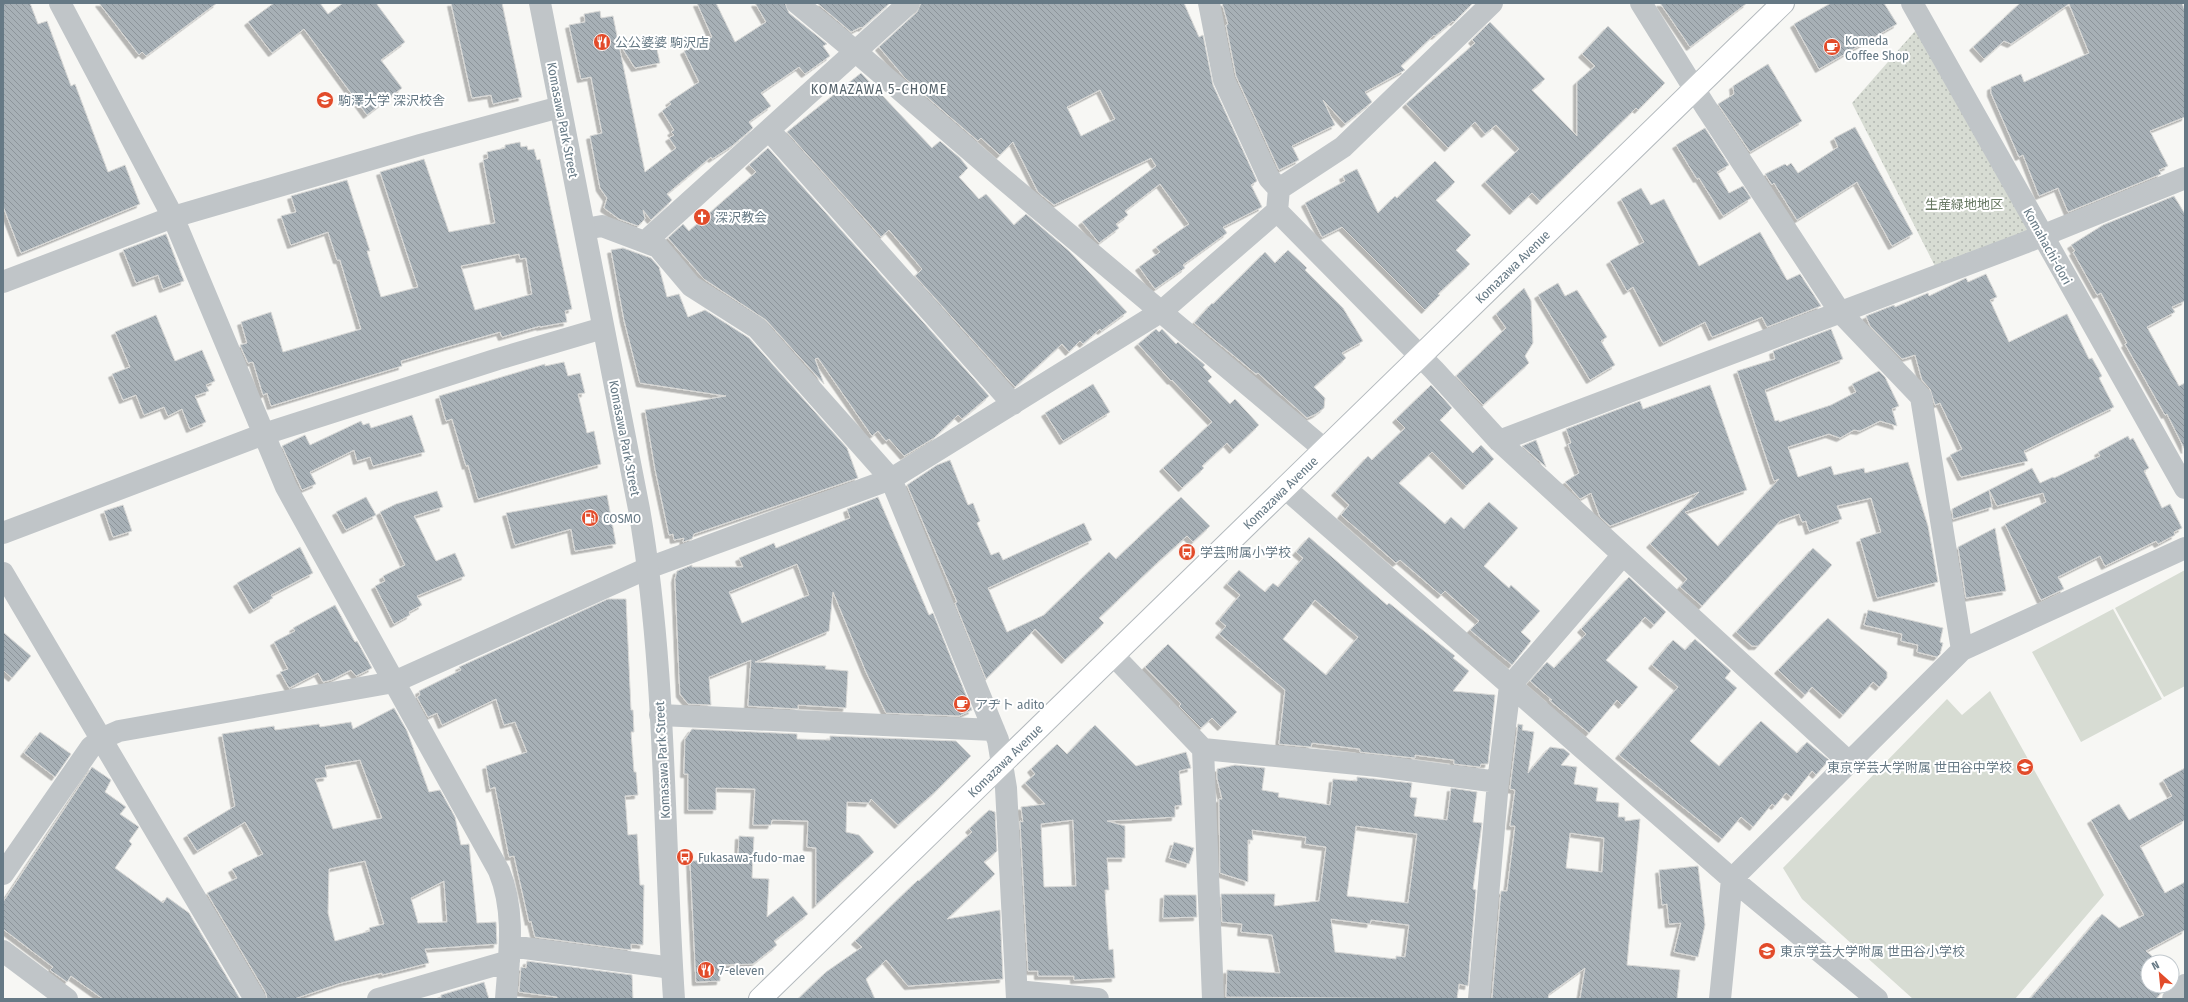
<svg xmlns="http://www.w3.org/2000/svg" width="2188" height="1002" font-family="'Fira Sans Condensed','Noto Sans JP',sans-serif">
<defs>
<pattern id="garden-dots" width="8" height="8" patternUnits="userSpaceOnUse"><rect width="8" height="8" fill="#d7dcd3"/><path d="M2 2h.1M6 6h.1" fill="none" stroke="#b2b7b1" stroke-width="1.8" stroke-linecap="round"/></pattern>
<pattern id="building-back-hatch" width="6" height="6" patternUnits="userSpaceOnUse"><rect width="6" height="6" fill="#a7b0b6"/><path d="M-1 5l2 2M0 0l6 6M5-1l2 2" fill="none" stroke="#8c949a"/></pattern>
<filter id="shadow"><feDropShadow dx="-3.5" dy="3.5" stdDeviation="0" flood-color="#0004"/></filter>
</defs>
<rect width="100%" height="100%" fill="#f7f7f4"/>
<path fill="#d7dcd3" d="M2185 570V686L2164 697 2115 608Z
M2113 609 2162 699 2081 742 2032 652Z
M1990 691 2104 895 2015 999H1913L1802 899 1783 868 1947 699 1962 715Z"/>
<path fill="url(#garden-dots)" d="M1923 22 2043 235 1939 274 1852 103Z"/>
<path fill="url(#building-back-hatch)" stroke="#d9d9d7" fill-rule="evenodd" filter="url(#shadow)" d="M3 3H30L38 24 47 21 71 86 75 84 108 172 125 165 140 204 21 253 3 206Z
M99 3H217L146 56 142 52 139 55Z
M274 3H320L328 14 343 3H376L405 42 381 60 402 88 367 115 304 29 272 53 248 22Z
M451 3H502L522 97 493 104 491 95 472 98Z
M697 3H716L735 42 766 22 755 3H785L789 13 827 44 823 46 830 56 805 74 799 67 761 93 771 106 749 122 753 128 732 146 712 159 711 157 667 194 672 200 651 220 643 210 645 219 638 226 619 219 604 208 607 198 600 188 590 136 602 133 591 77 581 79 569 25 585 22 584 14 600 11 601 18 613 16 645 172 676 148 669 138 674 135 671 132 674 130 662 111 671 104 669 102 699 82 684 51 712 37Z
M817 3H890L862 28 861 27 851 32Z
M921 3H1184L1199 37 1203 35 1213 85 1257 181 1251 185 1262 207 1223 227 1227 233 1183 265 1185 268 1155 289 1139 267 1160 252 1156 247 1189 224 1160 184 1125 211 1128 215 1116 224 1119 228 1099 243 1082 222 1156 166 1151 158 1054 205 1038 192 1013 142 1000 155 981 138 978 141 905 78 879 47 917 12ZM1100 90 1115 119 1081 136 1067 107Z
M1222 3H1473L1454 22 1453 21 1435 36 1434 35 1401 66 1405 70 1365 92 1372 102 1345 124 1323 100 1335 125 1292 146 1299 160 1279 170 1236 76 1226 25 1228 24Z
M1660 3H1747L1690 47Z
M1831 3H1884L1897 24 1819 69 1794 24Z
M2020 3H2182L2185 11V117L2150 131 2168 166 2159 170 2161 174 2068 212 2058 188 2039 196 2023 155 2019 157 1991 93V87L2021 74 2024 82 2089 53 2069 4 2011 44 2004 41 1984 59 1973 47Z
M1490 22 1545 79 1532 90 1577 136V82L1595 66 1582 54 1608 26 1665 83 1638 110 1636 108 1540 201 1532 193 1513 211 1485 182 1519 149 1496 125 1485 134 1475 122 1448 148 1406 104 1475 43 1472 40Z
M654 36 660 63 635 68 619 43Z
M1768 64 1802 121 1750 152 1718 104 1734 94 1733 86Z
M861 73 932 148 940 141 960 158 968 168 959 177 979 199 986 194 1014 225 1026 214 1069 251 1127 312 1101 331 1100 329 1083 344 1080 341 1069 352 1062 344 1015 387 915 276 922 269 889 230 881 237 787 132Z
M1855 127 1913 234 1892 246 1857 182 1797 220 1774 183 1772 185 1765 174 1785 164 1787 166 1791 163 1798 173 1838 147 1834 138Z
M1705 128 1729 165 1717 172 1729 193 1743 186 1751 198 1723 216 1699 178 1697 179 1676 145Z
M520 142 521 147 527 146 528 150 534 149 537 160 540 159 572 309 565 311 567 322 540 327V326L502 337 500 332 447 347 401 361 402 366 271 406 267 393 263 395 253 362 248 363 240 345 247 343 241 322 271 312 283 352 361 329 340 260H337L328 232 291 245 281 216 296 212 291 196 347 180 370 251H367L381 297 418 287 380 172 424 159 449 232 495 223 483 160 488 158 487 152 505 148V145ZM519 254 520 259 526 258 532 294 475 310 461 266Z
M768 148 989 396 962 419 958 415 934 438 904 456 889 439 886 441 878 431 872 436 818 358 815 359 824 384 766 320 704 279 668 238 683 224 689 231 756 172 749 165Z
M1435 161 1455 182 1436 200 1471 235 1456 250 1470 264 1438 294 1440 295 1425 310 1342 227 1322 237 1305 203 1345 181 1343 176 1357 169 1378 213 1395 196 1397 198Z
M1641 188 1651 205 1664 199 1699 266 1760 232 1787 280 1800 274 1821 306 1767 327 1762 317 1712 337 1705 322 1663 343 1633 287 1627 291 1610 261 1644 242 1621 199Z
M2174 196 2185 214V301L2172 307 2175 312 2147 327 2179 386 2185 383V450L2167 414 2165 415 2125 344 2127 343 2101 293 2097 295 2073 252 2075 251 2071 245 2103 225Z
M166 234 184 281 163 289 158 275 136 283 123 250Z
M623 248 651 258 659 267 667 297 679 294 688 317 705 310 749 338 847 448 858 478 694 534 692 539 683 542 684 538 674 540 673 534 669 535 655 469 645 410 726 396 640 383 624 320 611 250Z
M1288 250 1307 268 1305 270 1343 308 1363 341 1342 353 1346 358 1314 387 1325 398 1324 408 1316 414 1307 418 1258 373 1256 374 1194 323 1212 303 1213 304 1265 252 1275 263Z
M1986 274 1997 297 1990 300 2009 342 2067 314 2089 359 2092 358 2102 376 2099 378 2114 407 2024 451 2028 461 1961 477 1950 455 1962 449 1940 403 1935 405 1930 389 1922 380 1915 355 1902 359 1870 326 1866 316 1894 305 1895 307 1928 293 1929 296 1966 278 1968 282Z
M1558 283 1565 296 1577 290 1607 337 1601 341 1615 365 1590 380 1538 295Z
M1524 288 1531 301 1533 343 1525 356 1529 363 1483 405 1456 376 1506 328 1496 314Z
M156 315 175 361 202 350 215 381 206 385 209 391 195 396 206 422 190 429 182 409 168 416 164 407 144 415 136 395 123 400 112 374 130 367 115 332Z
M1156 329 1159 332 1162 329 1176 344 1178 342 1205 365 1203 367 1212 377 1208 381 1230 404 1235 399 1259 425 1233 450 1227 443 1202 466 1204 468 1182 488 1163 468 1212 422 1172 380 1171 381 1138 344Z
M1831 329 1843 359 1765 390 1775 421 1779 420V422L1831 405 1856 392 1852 384 1879 371 1885 377 1899 406 1892 409 1897 426 1880 421 1860 431 1854 430 1840 438 1829 434 1788 447 1798 477 1831 466 1834 475 1864 468 1865 473 1908 462 1928 526 1938 582 1877 598 1860 539 1881 532 1871 498 1837 506 1842 519 1809 531 1806 521 1802 522 1799 514 1780 521 1702 606 1680 587 1687 579 1650 544 1699 492 1610 526 1600 517 1591 493 1580 499 1565 482 1579 473 1568 444 1571 443 1566 429 1640 401 1643 409 1710 385 1747 490 1685 512 1718 546 1779 479 1774 481 1737 371 1775 359 1773 351Z
M564 362 568 376 580 373 585 393 578 394 587 433 594 431 601 464 478 499 468 465 466 466 452 419 446 421 439 396 545 364V366Z
M1093 384 1110 412 1063 441 1045 413Z
M1431 385 1452 408 1440 420 1473 453 1481 445 1494 459 1466 486 1432 452 1399 483 1445 524 1451 517 1464 529 1489 502 1518 528 1484 566 1509 588 1511 585 1540 611 1521 632 1531 641 1512 665 1470 630 1479 621 1445 591 1441 595 1400 560 1396 563 1341 515 1349 505 1335 492 1368 456 1372 460 1405 428 1396 419Z
M412 415 425 452 373 466 370 457 357 461 354 450 310 472 316 484 302 490 282 446 305 435 310 445 361 421 363 425 369 423 371 428Z
M2128 436 2130 440 2133 438 2149 468 2144 471 2162 508 2170 504 2182 528 2174 532 2175 535 2158 544 2156 541 2105 566 2100 556 2058 577 2064 589 2041 600 2005 524 2046 502 2043 493 1997 506 1989 490 2032 468 2040 483 2053 477 2054 478 2100 456 2098 452Z
M1536 440 1546 467 1522 446Z
M950 460 968 505 973 503 980 521 977 523 991 555 999 552 1003 560 1084 523 1092 540 988 588 1007 632 1044 615 1109 552 1116 559 1181 497 1210 526 1193 542 1187 536 1158 562 1099 618 1104 623 1065 660 1035 629 986 679 955 603 957 602 907 485 937 465Z
M1989 490 1992 507 1953 519 1952 509Z
M437 491 443 507 414 516 436 561 455 553 465 576 417 596 422 605 409 612 410 615 394 624 375 586 385 581 383 576 405 565 380 512 396 504Z
M607 495 616 544 575 551 571 529 515 545 506 513Z
M366 497 376 515 346 530 336 512Z
M878 497 929 615 933 613 972 710 959 716 886 713 866 672 833 592 829 631 755 662 826 666 825 669 848 671 846 708 798 705V709L748 706 751 660 709 677 711 705 688 704 680 694 679 675 675 579 677 571 692 565V567H743L739 558 774 543 776 548 850 518 847 509ZM797 564 809 595 742 623 729 592Z
M123 505 132 531 113 537 104 511Z
M1995 528 2006 591 1966 598 1958 547Z
M1309 537 1387 605 1389 603 1455 656 1453 658 1469 671 1453 691 1495 695 1488 764H1481L1480 767 1454 764V760L1415 755V758L1360 752V749L1312 743 1311 747 1279 744 1285 690 1219 634 1226 626 1219 620 1240 595 1227 584 1239 570 1265 592 1273 583 1278 587 1303 558 1296 552ZM1315 600 1358 637 1326 675 1283 639Z
M300 547 313 573 271 595 273 598 253 610 237 583Z
M1813 548 1832 565 1758 646H1752L1736 632Z
M1629 577 1666 612 1654 625 1645 617 1606 660 1638 687 1622 705 1617 700 1589 733 1549 700H1552L1530 681 1547 662 1554 668 1586 634 1581 629Z
M608 599H626L631 710H633L634 732H631L634 772H636L638 795 625 796 628 835 637 834 640 885H644L643 945 631 944V950L535 937 531 921 529 922 514 856 509 857 495 787 490 789 486 766 527 752 515 722 504 725 496 699 442 725 437 713 428 717 417 697 420 695 419 691 461 670 459 667Z
M335 605 355 642 357 641 372 668 356 676 351 670 331 680 323 682 318 673 289 688 280 672 288 669 274 642 295 631 293 628Z
M1868 610 1943 628 1940 642 1943 643 1940 654 1937 657 1917 652 1918 645 1901 641 1902 634 1864 625Z
M1828 618 1887 672V678L1879 687 1873 682 1843 715 1812 687 1805 695 1778 670Z
M3 632 31 656 12 678 3 670Z
M1695 639 1731 671 1725 678 1737 688 1690 741 1719 766 1761 721 1797 753 1807 742 1829 760 1816 775 1812 771 1791 797 1786 793 1775 806 1772 804 1753 827 1741 817 1722 839 1619 755 1678 687 1652 665 1673 640 1685 650Z
M1168 644 1237 712 1221 727 1212 718 1201 728 1179 706 1181 704 1145 667Z
M394 708 407 731 429 792 440 790 455 817 461 845 469 844 477 923 496 922 497 944 425 949 429 963 382 975V973L341 983 294 999H267L266 993 207 893 237 878 232 869 263 854 245 822 197 851 187 835 235 806 222 734 274 726 275 730 319 724 320 727 351 722 353 729ZM360 760 382 818 333 829 315 779 327 777 325 766ZM365 861 384 924 369 928 370 931 335 941 328 913 329 869ZM444 881 447 922 418 923 411 898Z
M1518 724 1523 725 1522 730 1534 732 1528 773 1550 747 1564 749 1570 754 1561 765 1577 767 1574 784 1598 788 1596 801 1619 803 1618 817H1625V821L1640 819 1627 965 1680 970 1677 999H1580L1585 968 1549 994 1548 999H1492L1501 891H1507L1515 826H1510L1515 790 1510 789ZM1570 833 1604 838 1602 872 1566 868Z
M1095 725 1136 766 1186 752 1191 768 1179 771 1182 805 1175 806V817L1107 821 1125 826V858H1107L1109 890H1105L1107 924 1109 950 1113 949 1115 978 1074 980V976H1038V971H1028L1020 821 1023 822 1021 807 1045 804 1025 783 1035 774 1031 769 1057 744 1067 754ZM1073 820 1076 886 1044 887 1041 824Z
M692 729 797 734V739L830 740V736L956 741 971 756 936 791 898 825 871 799 869 803 847 802 846 832 859 835 874 852 816 905V848L807 847 808 821 772 820 771 825H753L755 789 716 788V810H688V774H684L685 739Z
M40 732 71 754 55 777 24 753Z
M1235 765 1265 768 1262 790 1279 793 1278 797 1330 805 1333 779 1357 781V777L1412 783 1410 797 1417 798 1414 816 1447 820 1451 788 1477 792 1473 822 1482 823 1473 889 1476 890 1468 986 1459 984 1457 999 1226 997 1227 970 1280 973 1272 935 1241 932 1242 924 1222 922 1221 894H1275L1274 906 1319 901 1326 847 1305 844 1306 837 1252 830 1253 840H1248V882L1220 873 1219 799H1222L1217 778V769ZM1356 826 1417 834 1408 903 1347 896ZM1331 919 1370 924 1371 920 1409 925 1405 957 1396 956V959L1335 952Z
M92 767 111 780 105 792 126 807 120 814 139 827 129 841 132 844 115 868 163 903 167 897 189 913 240 999H103L71 976 67 982 50 970 53 967 3 929V902Z
M2185 768V820L2140 846 2165 893 2185 882V930L2146 951 2159 962H2148V986H2167L2156 999H2030L2102 914 2119 928 2144 915 2091 820 2119 804 2129 820 2172 796 2163 780Z
M989 810 995 812 997 851 984 862 995 874 947 919 1000 910 1003 979 908 986 886 960 866 979 875 999H798L826 972 862 947 855 941 918 880 919 881 972 832 969 829Z
M739 836 754 837 752 878 769 879 767 917 793 896 808 914 774 941 777 945 753 964 720 965V981L696 982 690 861 738 859Z
M1174 842 1194 848 1189 864 1169 858Z
M1698 866 1705 925 1698 957 1674 952 1681 923 1669 924 1667 904 1662 905 1659 870Z
M1164 895H1196L1197 917 1163 918Z
M527 961 632 975 633 999H557V997L519 992 521 967 526 968Z
M484 982 489 999H441V995Z"/>
<g fill="none" stroke-linecap="round" stroke-linejoin="round">
<g stroke="#b3b9bd" stroke-width="24">
<g id="secondary">
<path id="s1" d="M760 999 1783 3"/>
</g>
</g>
<path stroke="#c0c5c8" stroke-width="22" d="M60 3 173 217 286 487 499 871C516 912 509 956 506 999
M797 3 855 51 1002 178 1324 449
M1209 3 1224 80 1269 178 1279 189 1277 211 1434 370 1499 441 1849 762
M1641 3 1705 106 1840 312 1921 397 1962 650
M769 130 1013 404
M1279 189 1343 147 1492 3
M585 229 602 226 658 247 691 286 757 328 891 479 998 740 1006 788 1017 999
M646 241 909 3
M3 282 173 217 420 145 560 107
M1499 441 2024 243 2185 178
M1285 488 1732 879 1877 999
M3 533 264 434 498 359 603 328
M3 573 255 999
M1113 655 1203 749 1378 766 1498 782
M660 715 994 730
M1203 749 1213 999
M3 874 91 747 103 738 119 731 394 682 648 568 891 479 1162 311 1277 211
M510 946 672 968
M3 951 67 999
M1017 991 1098 999
M378 999 509 961
M1479 999 1498 782 1510 686 1622 556
M1720 999 1732 879 1962 650 2185 548
M2173 999 2185 985"/>
<path stroke="#c0c5c8" stroke-width="22" d="M540 3 639 509C667 670 663 836 674 999
M1912 3 2185 488"/>
<use href="#secondary" stroke="#fff" stroke-width="22"/>
</g>
<defs>
<g id="restaurant-disc" transform="scale(0.9)"><circle r="9.5" fill="#e24b2a" stroke="#fff"/><path d="M-5-6h1v4h1v-4h1v4h1v-4h1v5L-1.5 .5V6h-2V.5L-5-1ZM5-6V6H3V1.5H1.5Q1.5-4 5-6Z" fill="#fff"/></g>
<g id="cafe-disc" transform="scale(0.9)"><circle r="9.5" fill="#e24b2a" stroke="#fff"/><path d="M-5.5-4.5H6V0H3Q3 3.5 0 3.5H-2.5Q-5.5 3.5-5.5 0ZM3-3.2v2h1.7v-2ZM-6 4.5H4V6H-6Z" fill="#fff"/></g>
<g id="university-disc" transform="scale(0.9)"><circle r="9.5" fill="#e24b2a" stroke="#fff"/><path d="M0-5L7-2L0 1L-7-2ZM-4 1L0 2.5L4 1V4Q0 6-4 4Z" fill="#fff"/></g>
<g id="church-disc" transform="scale(0.9)"><circle r="9.5" fill="#e24b2a" stroke="#fff"/><path d="M-1.2-6h2.4v3.5h3.3v2.4h-3.3V6h-2.4V-.1h-3.3v-2.4h3.3Z" fill="#fff"/></g>
<g id="fuel-disc" transform="scale(0.9)"><circle r="9.5" fill="#e24b2a" stroke="#fff"/><path d="M-5.5-6h7V0h2V4h1.3V-2.5L3-4.5l.8-.8L6-3V5H2.5V1h-1V6h-7ZM-4.2-4.7v3.2H.2V-4.7Z" fill="#fff"/></g>
<g id="bus-disc" transform="scale(0.9)"><circle r="9.5" fill="#e24b2a" stroke="#fff"/><path d="M-5-6H5V4H4V6H2V4H-2V6H-4V4H-5ZM-3.5-4V0h7V-4ZM-3.5 1.2v1.5H-2V1.2ZM2 1.2v1.5H3.5V1.2Z" fill="#fff"/></g>
<g id="school-disc" transform="scale(0.9)"><circle r="9.5" fill="#e24b2a" stroke="#fff"/><path d="M0-5L7-2L0 1L-7-2ZM-4 1L0 2.5L4 1V4Q0 6-4 4Z" fill="#fff"/></g>
</defs>
<g fill-rule="evenodd">
<use href="#restaurant-disc" x="602" y="42"/>
<use href="#cafe-disc" x="1832" y="47"/>
<use href="#university-disc" x="325" y="100"/>
<use href="#church-disc" x="702" y="217"/>
<use href="#fuel-disc" x="590" y="518"/>
<use href="#bus-disc" x="1187" y="552"/>
<use href="#cafe-disc" x="962" y="704"/>
<use href="#school-disc" x="2025" y="767"/>
<use href="#bus-disc" x="685" y="857"/>
<use href="#school-disc" x="1767" y="951"/>
<use href="#restaurant-disc" x="706" y="970"/>
</g>
<g text-anchor="middle" stroke-width="4" stroke-linejoin="round" paint-order="stroke">
<g font-size="13" fill="#667985" stroke="#fff" text-anchor="start">
<text x="1845" y="45">Komeda<tspan x="1845" dy="15">Coffee Shop</tspan></text>
<text x="615" y="47">公公婆婆 駒沢店</text>
<text x="338" y="105">駒澤大学 深沢校舎</text>
<text x="715" y="222">深沢教会</text>
<text x="603" y="523">COSMO</text>
<text x="1200" y="557">学芸附属小学校</text>
<text x="975" y="709">アヂト adito</text>
<text x="2012" y="772" text-anchor="end">東京学芸大学附属 世田谷中学校</text>
<text x="698" y="862">Fukasawa-fudo-mae</text>
<text x="1780" y="956">東京学芸大学附属 世田谷小学校</text>
<text x="719" y="975">7-eleven</text>
</g>
<g font-size="13" fill="#667985" stroke="#fff">
<text transform="translate(563 120) rotate(79)" y="5">Komasawa Park Street</text>
<text transform="translate(2048 246) rotate(61)" y="5">Komahachi-dori</text>
<text dy="5" stroke="none"><textPath href="#s1" startOffset="1050">Komazawa Avenue</textPath></text>
<text transform="translate(625 438) rotate(79)" y="5">Komasawa Park Street</text>
<text dy="5" stroke="none"><textPath href="#s1" startOffset="726">Komazawa Avenue</textPath></text>
<text transform="translate(662 760) rotate(-93)" y="5">Komasawa Park Street</text>
<text dy="5" stroke="none"><textPath href="#s1" startOffset="342">Komazawa Avenue</textPath></text>
</g>
<g font-size="13" fill="#667761" stroke="#fff">
<text x="1964" y="209">生産緑地地区</text>
</g>
<g font-size="14" letter-spacing="1" fill="#54626a" stroke="#fff">
<text x="879" y="94">KOMAZAWA 5-CHOME</text>
</g>
</g>
<rect width="2188" height="1002" fill="none" stroke="#667985" stroke-width="8"/>
<g transform="translate(2160 974) rotate(333)"><circle r="19" fill="#ffffff" stroke="#c2c9ce"/>
<path d="M0-3L7 15L0 10L-7 15Z" fill="#e24b2a"/>
<text y="-6" font-size="11" font-weight="bold" text-anchor="middle" fill="#667985">N</text>
</g>
</svg>
